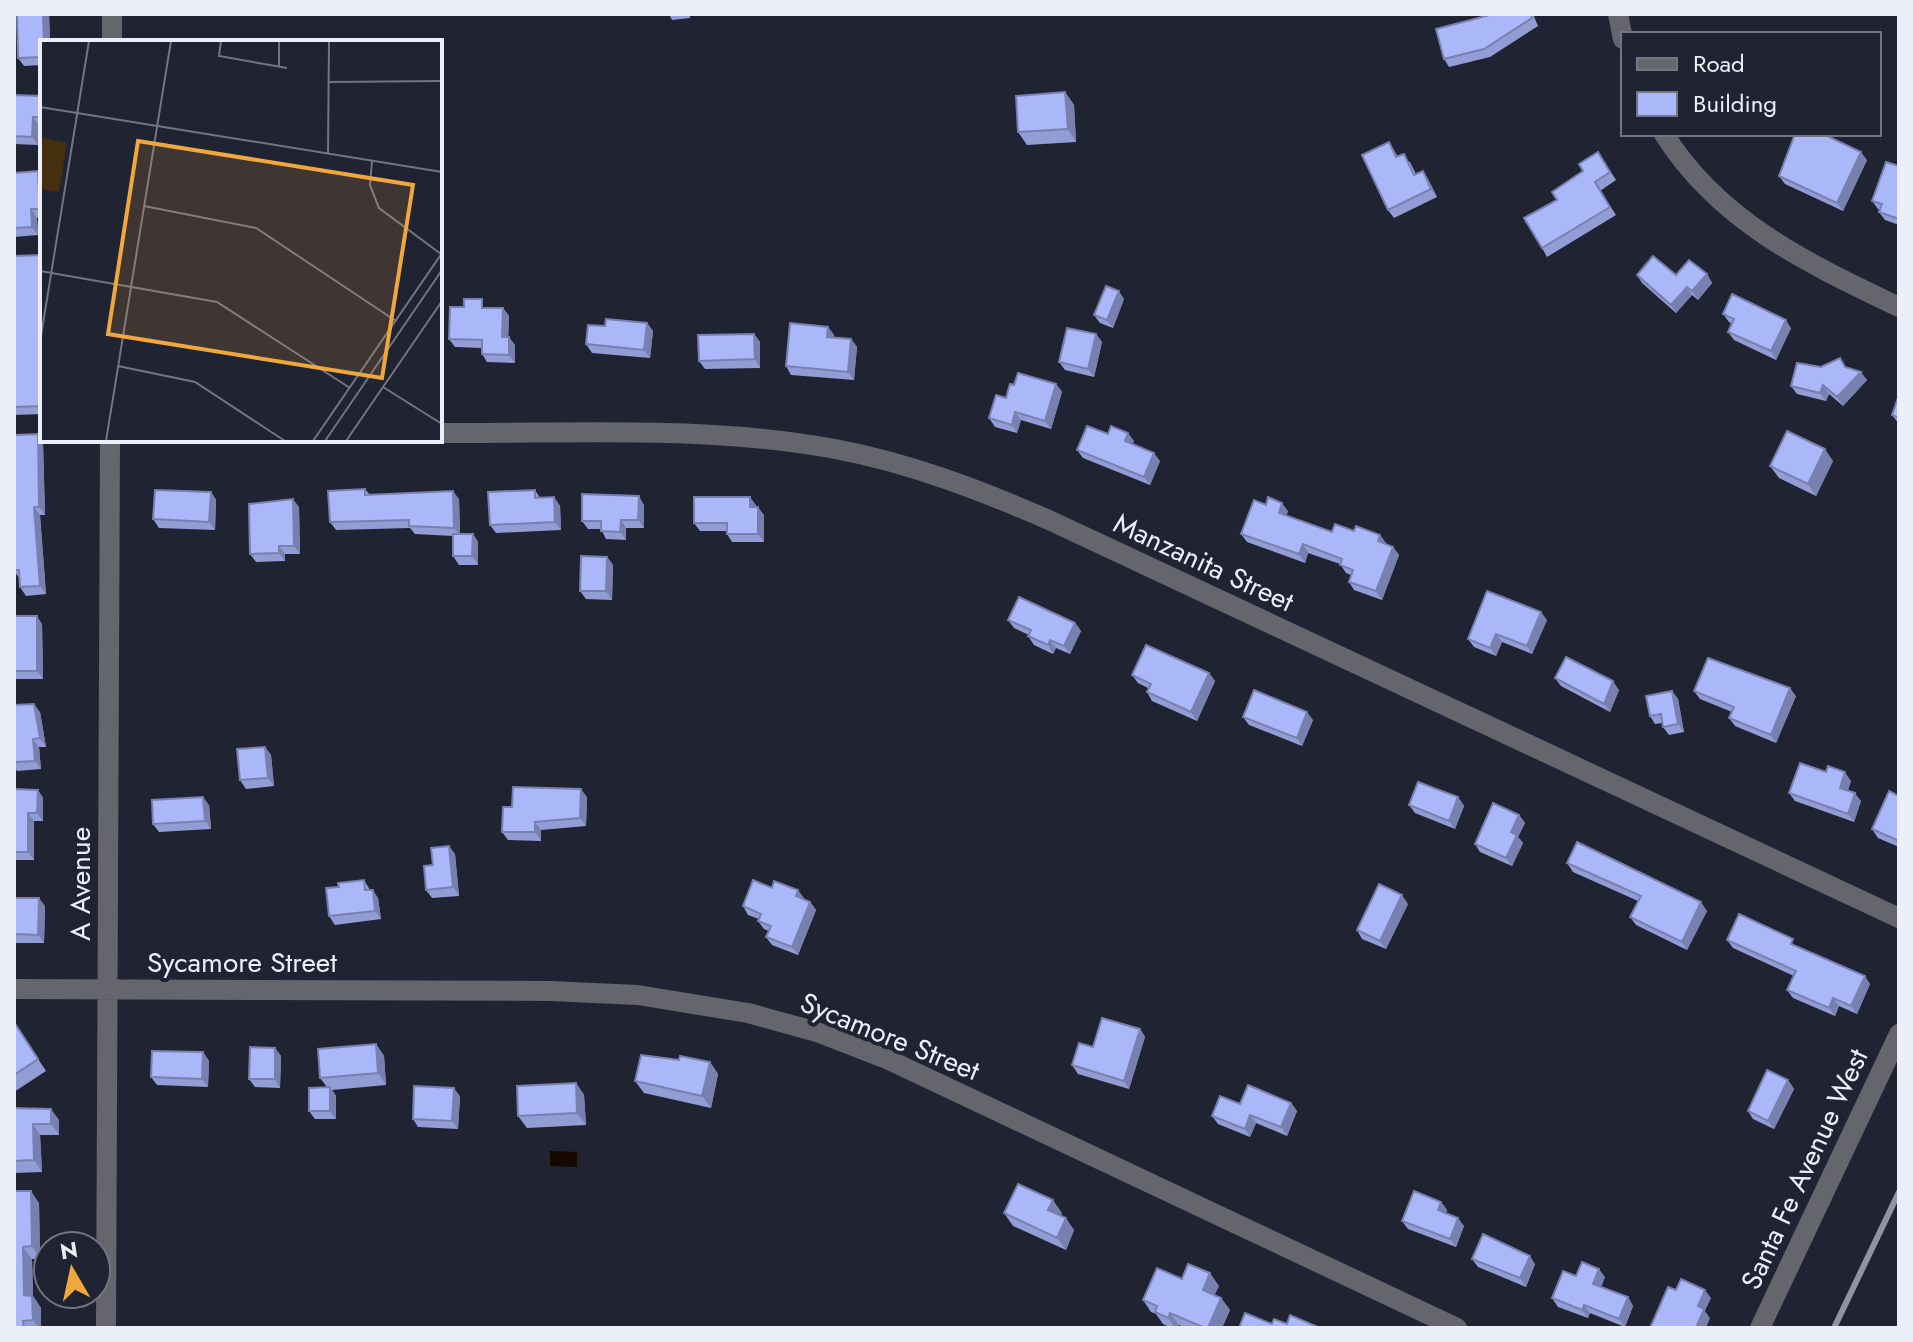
<svg xmlns="http://www.w3.org/2000/svg" width="1913" height="1342" font-family="Jost,sans-serif">
<rect width="100%" height="100%" fill="#202332"/>
<path fill="#140800" d="M550 1151 577 1152V1167L550 1166Z"/>
<g fill="none" stroke-linecap="round" stroke-linejoin="round">
<path stroke="#64656d" stroke-width="20" d="M1618 14 1623 39
M112 42V14
M1664 134C1719 222 1809 264 1899 307
M440 433C571 434 706 425 835 449 910 463 980 490 1049 520L1899 918
M14 989 550 991 638 995 748 1013 817 1032 889 1060 1457 1328
M106 1328 110 440
M1760 1328 1899 1034"/>
<path stroke="#9194a0" stroke-width="6" d="M1834 1328 1899 1192"/>
</g>
<path fill="#929dd6" d="M17 14H49L50 42H42V65L24 66 18 58Z
M669 14H690V18L672 20Z
M1533 14 1538 26 1490 57 1449 67 1444 59Z
M1065 92 1074 105 1076 142 1027 145 1018 132Z
M14 95 42 97V125H39L38 145 14 144Z
M1389 142 1398 157 1410 162 1416 174 1423 171 1428 179 1437 197 1394 218 1388 210Z
M1598 152 1616 180 1600 191 1616 215 1547 257 1542 248 1557 200 1583 171Z
M1867 160 1843 211 1785 184 1779 176Z
M1899 166V225L1885 220 1879 212 1880 210 1878 209 1872 201Z
M38 171 42 177V217L37 218 38 235 14 237V173Z
M14 256 42 257V414L14 415Z
M1707 274 1712 283 1698 300 1692 295 1676 313 1642 283 1637 275Z
M1124 299 1113 328 1100 323 1094 315Z
M488 308H503L509 316 508 337 515 345V363L487 362 482 354V348L455 347 449 339Z
M1723 314 1791 328 1776 360 1734 340 1728 332 1732 324 1729 322Z
M647 323 653 331 650 358 592 353 586 344 605 326Z
M828 327 834 335 833 338 851 339 857 347 854 380 791 375 786 366Z
M754 334 760 342V368L705 369 699 361Z
M1096 334 1102 342 1094 377 1065 370 1059 362Z
M1821 367H1846L1867 380 1843 406 1829 394 1826 401 1797 394 1791 386Z
M1056 384 1062 392 1051 429 1021 420 1017 433 995 427 989 418 1006 398 1014 385Z
M1899 395V424L1892 415Z
M1108 434 1134 441 1132 444 1160 461 1150 485 1083 458 1077 450Z
M14 435 43 442 45 515H40L46 594 26 596 20 587V579L14 571Z
M1833 461 1816 496 1779 478 1770 466Z
M365 489 370 495 459 499 460 534H473L478 542V565H459L453 556V536L415 534 410 528 336 530 330 522Z
M535 490 540 498 554 497 560 506 561 530 496 533 490 525Z
M211 492 216 500 215 530 159 528 153 519Z
M644 505V528H626V540L606 539 601 529H588L582 521Z
M756 505V507L764 515V542H732L727 534V531H700L694 523Z
M1266 505 1288 511 1286 516 1332 532 1354 531 1380 535 1386 544 1393 547 1399 555 1382 600 1354 590 1349 582 1351 575 1346 573 1340 564 1308 553 1305 563 1247 542 1241 534Z
M299 507 300 554H285V561L256 562 250 554Z
M607 557 613 565 612 600 586 599 580 591Z
M14 616 42 624 43 679H14Z
M1008 620 1075 623 1081 631 1070 654 1056 648 1053 654 1034 645 1028 636 1029 635 1014 628Z
M1547 620 1532 654 1502 642 1496 656 1474 647 1468 639Z
M1209 673 1215 681 1197 721 1152 701 1147 692 1148 688 1138 683 1132 675Z
M1555 678 1619 690 1610 712 1561 686Z
M1672 691 1678 699 1684 732 1669 735 1663 727V723L1655 724 1650 716Z
M1694 691 1796 696 1776 743 1735 726 1729 718 1732 712 1700 699Z
M14 705 40 712 46 747H39L41 769 17 771 14 766Z
M1243 717 1313 720 1302 746 1249 725Z
M265 747 271 755 274 786 246 789 240 780Z
M1851 781 1848 790 1861 801 1854 822 1795 801 1789 793Z
M14 789 38 790 43 798V821H34V860H14Z
M1899 796V847L1878 838 1872 829Z
M587 797 586 826 541 830V841L508 840 502 832 512 807Z
M1458 797 1464 806 1455 829 1415 813 1409 805Z
M209 805 211 829 159 832 153 824Z
M1519 815 1525 823 1518 837 1523 843 1512 866 1480 852 1475 844Z
M455 854 459 896 432 898 426 890 433 865Z
M1567 863 1707 911 1687 950 1636 925 1630 917 1638 901 1573 872Z
M364 880 370 890 378 898 381 919 335 925 329 916 339 887Z
M772 888 804 898 803 899 810 902 816 910 798 955 772 945 766 937 769 931 764 929 758 921 759 919 748 915 743 906Z
M14 898 45 906 44 943H14Z
M1408 904 1386 949 1362 939 1357 930Z
M1727 940 1799 947 1870 984 1857 1014 1839 1006 1835 1016 1793 998 1787 990 1794 976 1733 948Z
M14 1022 46 1071 14 1092Z
M1140 1029 1145 1037 1129 1089 1078 1074 1072 1065 1093 1047Z
M376 1044 384 1056 386 1085 332 1090 336 1096V1119H315L309 1111 327 1087 320 1078Z
M275 1048 281 1056 280 1088 255 1087 249 1079Z
M203 1052 209 1061 208 1087 157 1085 151 1077Z
M679 1060 710 1062 718 1074 711 1108 644 1093 635 1081Z
M1788 1080 1794 1089 1774 1129 1753 1119 1748 1111Z
M576 1083 584 1095 586 1125 527 1128 518 1116Z
M460 1096 458 1129 418 1127 413 1119Z
M1291 1103 1297 1111 1287 1136 1256 1123 1250 1137 1218 1124 1212 1116 1240 1104Z
M14 1108 59 1120V1135H40L42 1172 14 1173Z
M14 1191 39 1203 40 1259H32L33 1296 41 1308V1328H14Z
M1441 1202 1447 1210 1446 1213 1464 1226 1456 1247 1408 1229 1402 1221Z
M1004 1213H1062L1060 1216 1074 1230 1066 1250 1013 1226Z
M1472 1259 1535 1264 1526 1287 1478 1267Z
M1576 1276 1605 1277 1601 1287 1628 1297 1633 1306 1625 1327 1590 1313 1588 1318 1558 1307 1552 1298Z
M1182 1279 1219 1286 1214 1295 1221 1298 1230 1310 1222 1328H1185L1179 1325 1177 1328H1171L1163 1324 1156 1314 1151 1312 1143 1300Z"/>
<path fill="#7780ae" d="M43 14H49L50 42H44Z
M1065 92 1074 105 1076 142 1068 129Z
M33 117 39 125 38 145 32 137Z
M1861 152 1867 160 1843 211 1837 203Z
M38 171 42 177V212L40 209Z
M1423 171 1428 179 1437 197 1431 189Z
M31 209 37 218 38 235 32 227Z
M41 255 42 257V357Z
M1707 274 1712 283 1698 300 1692 291Z
M1687 287 1692 295 1676 313 1671 305Z
M1119 291 1124 299 1113 328 1107 320Z
M503 308 509 316 508 345 502 337Z
M1786 320 1791 328 1776 360 1771 351Z
M647 323 653 331 650 358 644 350Z
M828 327 834 335 833 345 827 337Z
M754 334 760 342V368L755 359Z
M1096 334 1102 342 1094 377 1088 369Z
M509 337 515 345V363L509 355Z
M851 339 857 347 854 380 848 372Z
M1861 372 1867 380 1843 406 1837 397Z
M1056 384 1062 392 1051 429 1045 421Z
M1823 385 1829 394 1826 401 1820 393Z
M1015 412 1021 420 1017 433 1012 425Z
M1128 433 1134 441 1130 449 1125 441Z
M38 434 43 442 45 515 39 507Z
M1825 449 1833 461 1816 496 1808 484Z
M1154 453 1160 461 1150 485 1144 477Z
M453 491 459 499 460 536 454 528Z
M211 492 216 500 215 530 209 522Z
M639 496 644 505V528L638 520Z
M554 497 560 506 561 530 555 522Z
M750 497 756 505V515L750 507Z
M293 499 299 507 300 554 294 546Z
M1282 503 1288 511 1284 521 1279 513Z
M34 507 40 515 46 594 40 586Z
M758 507 764 515V542L758 534Z
M621 520 626 528V540L620 532Z
M473 534 478 542V565L472 556Z
M1380 535 1386 543 1384 549 1378 541Z
M1303 544 1308 553 1305 563 1299 554Z
M279 546 285 554V561L279 553Z
M1393 547 1399 555 1382 600 1376 591Z
M607 557 613 565 612 600 606 591Z
M1541 612 1547 620 1532 654 1527 646Z
M37 616 42 624 43 679 37 671Z
M1075 623 1081 631 1070 654 1064 646Z
M1496 634 1502 642 1496 656 1490 648Z
M1050 640 1056 648 1053 654 1048 645Z
M1209 673 1215 681 1197 721 1191 712Z
M1613 681 1619 690 1610 712 1604 704Z
M1790 688 1796 696 1776 743 1771 735Z
M1672 691 1678 699 1684 732 1678 724Z
M34 704 40 712 46 747 40 738Z
M1307 712 1313 720 1302 746 1297 738Z
M33 739 39 747 41 769 35 761Z
M265 747 271 755 274 786 268 778Z
M1845 772 1851 781 1846 796 1840 788Z
M581 789 587 797 586 826 580 818Z
M38 790 43 798V821L37 813Z
M1855 793 1861 801 1854 822 1848 814Z
M203 797 209 805 211 829 205 821Z
M1458 797 1464 806 1455 829 1449 821Z
M28 813 34 821V860L28 852Z
M1519 815 1525 823 1518 837 1523 843 1512 866 1506 858 1511 832Z
M535 822 541 830V841L535 832Z
M449 846 455 854 459 896 453 887Z
M373 890 378 898 381 919 375 911Z
M798 890 804 898 801 905 796 896Z
M1402 895 1408 904 1386 949 1380 941Z
M39 898 45 906 44 943 38 935Z
M810 902 816 910 798 955 792 947Z
M1701 902 1707 911 1687 950 1682 942Z
M1865 976 1870 984 1857 1014 1851 1006Z
M1833 998 1839 1006 1835 1016 1829 1008Z
M1140 1029 1145 1037 1129 1089 1124 1081Z
M376 1044 384 1056 386 1085 378 1073Z
M275 1048 281 1056 280 1088 275 1079Z
M203 1052 209 1061 208 1087 202 1079Z
M710 1062 718 1074 711 1108 702 1096Z
M1788 1080 1794 1089 1774 1129 1768 1121Z
M576 1083 584 1095 586 1125 577 1113Z
M330 1087 336 1096V1119L330 1111Z
M454 1088 460 1096 458 1129 452 1121Z
M1291 1103 1297 1111 1287 1136 1281 1127Z
M51 1109 59 1120V1135L51 1124Z
M1250 1115 1256 1123 1250 1137 1245 1129Z
M33 1124 40 1135 42 1172 34 1160Z
M31 1191 39 1203 40 1259 32 1246Z
M1053 1200 1062 1213 1057 1223 1048 1210Z
M1441 1202 1447 1210 1444 1218 1438 1210Z
M1066 1218 1074 1230 1066 1250 1057 1238Z
M1458 1218 1464 1226 1456 1247 1450 1239Z
M23 1247 32 1259 33 1296 41 1308V1328H38L33 1320 24 1295Z
M1530 1256 1535 1264 1526 1287 1520 1278Z
M1599 1269 1605 1277 1599 1292 1593 1284Z
M1210 1273 1219 1286 1211 1302 1203 1290Z
M1705 1290 1711 1298 1705 1311 1710 1318 1706 1328H1696L1698 1306Z
M1628 1297 1633 1306 1625 1327 1619 1319Z
M1221 1298 1230 1310 1222 1328H1208Z
M1584 1305 1590 1313 1588 1318 1582 1310Z
M1170 1313 1179 1325 1177 1328H1175L1168 1318Z"/>
<path fill="#aab7f9" stroke="#7780ae" stroke-width="2" d="M17 14H43L44 42H42V57L18 58Z
M1489 14H1531L1532 18 1484 49 1444 59 1436 29 1490 15Z
M1065 92 1068 129 1018 132 1016 96Z
M14 95 41 96 40 117H33L32 137 14 136Z
M1795 134H1823L1861 152 1837 203 1779 176Z
M1389 142 1396 157 1404 154 1414 175 1423 171 1431 189 1388 210 1362 155Z
M1598 152 1610 172 1595 182 1610 207 1542 248 1524 218 1557 200 1552 192 1583 171 1579 164Z
M1886 162 1899 166V219L1879 212 1882 204 1872 201Z
M38 171 40 209H31L32 227 14 228V173Z
M41 255 42 406 14 407V256Z
M1653 256 1676 275 1689 260 1707 274 1692 291 1687 287 1671 305 1637 275Z
M1106 286 1119 291 1107 320 1094 315Z
M1732 294 1786 320 1771 351 1728 332 1734 319 1723 314Z
M464 299H482V308H503L502 337H509V355L482 354V340L449 339 450 307H464Z
M606 319 647 323 644 350 586 344 588 325 605 326Z
M790 323 828 327 827 337 851 339 848 372 786 366Z
M1067 328 1096 334 1088 369 1059 362Z
M754 334 755 359 699 361 698 335Z
M1840 358 1845 367 1861 372 1837 397 1823 385 1820 393 1791 386 1797 363 1821 367Z
M1018 373 1056 384 1045 421 1015 412 1012 425 989 418 996 395 1006 398 1010 384 1014 385Z
M1899 395V418L1892 415Z
M1087 426 1108 434 1111 426 1128 433 1125 441 1154 453 1144 477 1077 450Z
M1787 431 1825 449 1808 484 1770 466Z
M38 434 39 507H34L40 586 20 587 19 570H14V435Z
M365 489V495L453 491 454 528 409 526V520L330 522 328 491Z
M155 490 211 492 209 522 153 519Z
M535 490V498L554 497 555 522 490 525 488 492Z
M582 494 639 496 638 520H621L620 532 601 531V521H582Z
M694 497H750V507H758V534H727V523H694Z
M1268 497 1282 503 1279 513 1332 532 1335 524 1354 531 1356 526 1380 535 1378 541 1393 547 1376 591 1349 582 1353 570 1340 565 1342 559 1303 544 1299 554 1241 534 1254 500 1266 505Z
M293 499 294 546H279V553L250 554 249 504Z
M453 534H473L472 556H453Z
M581 556 607 557 606 591H580Z
M1487 591 1541 612 1527 646 1496 634 1490 648 1468 639Z
M1019 597 1075 623 1064 646 1050 640 1048 645 1028 636 1031 630 1008 620Z
M14 616H37V671H14Z
M1146 645 1209 673 1191 712 1147 692 1151 684 1132 675Z
M1566 657 1613 681 1604 704 1555 678Z
M1708 658 1790 688 1771 735 1729 718 1734 707 1694 691Z
M1254 690 1307 712 1297 738 1243 717Z
M1672 691 1678 724 1663 727 1661 714 1650 716 1646 696Z
M34 704 40 738 33 739 35 761 14 762V705Z
M265 747 268 778 240 780 237 749Z
M1800 763 1826 772 1828 766 1845 772 1840 788 1855 793 1848 814 1789 793Z
M1418 782 1458 797 1449 821 1409 805Z
M513 787 581 789 580 818 535 822V832H502L503 807H512Z
M14 789 38 790 37 813H28V852H14Z
M1889 791 1899 796V841L1872 829Z
M203 797 205 821 153 824 152 800Z
M1493 803 1519 815 1511 832 1517 835 1506 858 1475 844Z
M1577 842 1701 902 1682 942 1630 917 1641 896 1567 863Z
M449 846 453 887 426 890 424 866 433 865 431 848Z
M364 880 365 890H373L375 911 329 916 326 888 339 887 338 883Z
M753 880 772 888 774 881 798 890 796 896 810 902 792 947 766 937 771 926 758 921 761 914 743 906Z
M1379 884 1402 895 1380 941 1357 930Z
M14 898H39L38 935 14 934Z
M1739 914 1793 939 1791 944 1865 976 1851 1006 1833 998 1829 1008 1787 990 1796 971 1727 940Z
M1102 1018 1140 1029 1124 1081 1072 1065 1079 1043 1093 1047Z
M14 1022 38 1059 14 1075Z
M376 1044 378 1073 320 1078 318 1049Z
M250 1047 275 1048V1079H249Z
M152 1051 203 1052 202 1079 151 1077Z
M641 1055 679 1060 680 1056 710 1062 702 1096 635 1081Z
M1767 1070 1788 1080 1768 1121 1748 1111Z
M576 1083 577 1113 518 1116 517 1086Z
M1248 1085 1291 1103 1281 1127 1250 1115 1245 1129 1212 1116 1220 1096 1240 1104Z
M414 1086 454 1088 452 1121 413 1119Z
M330 1087V1111H309V1088Z
M14 1108 51 1109V1124H33L34 1160 14 1161Z
M1018 1184 1053 1200 1048 1210 1066 1218 1057 1238 1004 1213Z
M14 1191H31L32 1246 23 1247 24 1295 32 1296 33 1320 23 1321 24 1328H14Z
M1414 1191 1441 1202 1438 1210 1458 1218 1450 1239 1402 1221Z
M1483 1234 1530 1256 1520 1278 1472 1259Z
M1582 1262 1599 1269 1593 1284 1628 1297 1619 1319 1584 1305 1582 1310 1552 1298 1563 1271 1576 1276Z
M1188 1264 1210 1273 1203 1290 1221 1298 1208 1328H1205L1170 1313 1168 1318 1155 1312 1157 1306 1143 1300 1157 1268 1182 1279Z
M1681 1279 1705 1290 1698 1306 1704 1309 1696 1328H1650L1668 1287 1676 1290Z
M1245 1313 1272 1324 1274 1319 1287 1324 1290 1315 1320 1328H1239Z"/>
<g text-anchor="middle" stroke-width="8" stroke-linejoin="round" paint-order="stroke">
<g font-size="28" fill="#eceff9" stroke="#202332">
<text transform="translate(1204 562) rotate(25)" y="10">Manzanita Street</text>
<text transform="translate(80 884) rotate(-90)" y="10">A Avenue</text>
<text x="242" y="972">Sycamore Street</text>
<text transform="translate(890 1036) rotate(22)" y="10">Sycamore Street</text>
<text transform="translate(1804 1169) rotate(-65)" y="10">Santa Fe Avenue West</text>
</g>
</g>
<g transform="translate(40 40)">
<rect width="402" height="402" fill="#202332"/>
<path d="M0 97 27 103 19 152 0 149Z" fill="#462f0f"/>
<path fill="none" stroke="#727582" stroke-width="2" d="M181 1 179 16 247 28M239 1V26M289 42 402 41M0 67 402 132M288 114 289 1M332 121 330 145 339 168 401 214M104 166 216 188 356 281M0 231 177 262 310 348M0 302 49 1M78 326 155 342 245 401M343 347 402 384M66 401 131 1M273 401 402 213M285 401 402 230M306 401 402 261"/>
<path fill="#efa73e" fill-opacity="0.15" stroke="#efa73e" stroke-width="4" d="M98 101 373 145 342 338 68 294Z"/>
<rect width="402" height="402" fill="none" stroke="#eceff9" stroke-width="4"/>
</g>
<rect width="1913" height="1342" fill="none" stroke="#eceff9" stroke-width="32"/>
<rect x="1621" y="32" width="260" height="104" fill="#202332" stroke="#727582" stroke-width="2"/>
<rect x="1637" y="58" width="40" height="12" fill="#64656d" stroke="#727582" stroke-width="2"/>
<text x="1693" y="72" font-size="24" fill="#eceff9">Road</text>
<rect x="1637" y="92" width="40" height="24" fill="#aab7f9" stroke="#727582" stroke-width="2"/>
<text x="1693" y="112" font-size="24" fill="#eceff9">Building</text>
<g transform="translate(72 1270) rotate(351)"><circle r="38" fill="#202332" stroke="#727582" stroke-width="2"/>
<path d="M0-6L14 30L0 20L-14 30Z" fill="#efa73e"/>
<text y="-12" font-size="22" font-weight="bold" text-anchor="middle" fill="#eceff9">N</text>
</g>
</svg>
